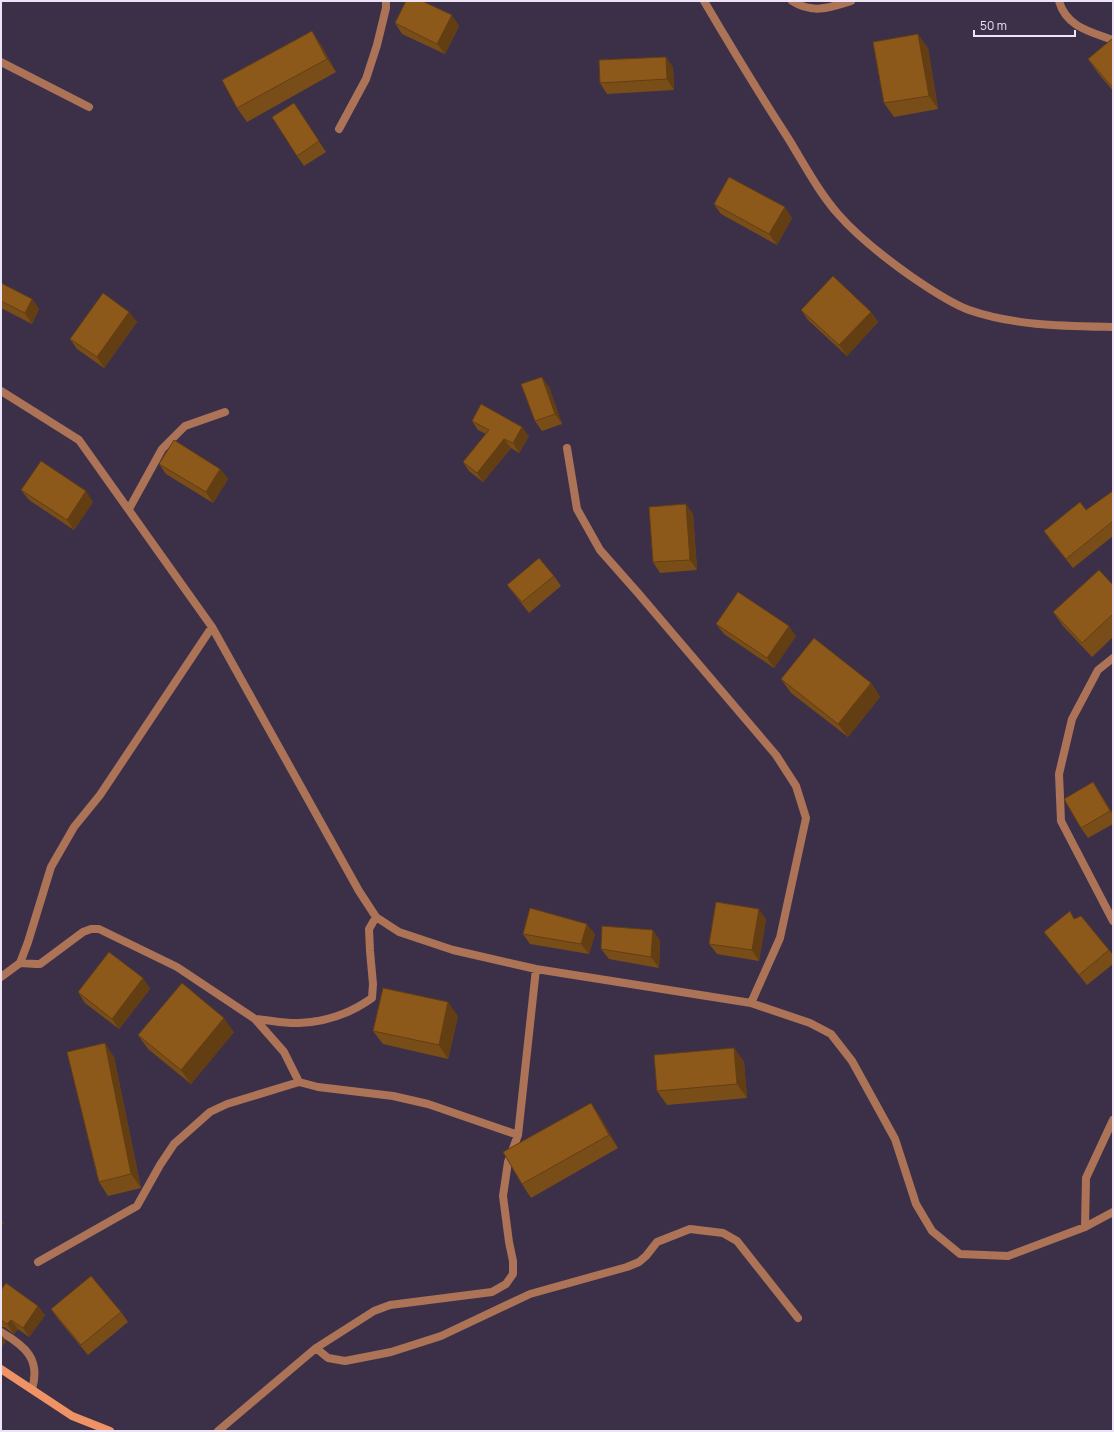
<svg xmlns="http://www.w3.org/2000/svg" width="1114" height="1432" font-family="Manrope,sans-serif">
<rect width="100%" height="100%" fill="#3c3049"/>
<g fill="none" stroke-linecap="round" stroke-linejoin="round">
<path stroke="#ad7357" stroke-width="8" d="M704 1C731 47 759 93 788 138 804 164 818 191 838 214 859 238 885 258 912 277 928 288 950 303 969 310 1015 326 1065 326 1113 327
M792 1C812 14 829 8 851 1
M1059 1C1066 27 1091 32 1113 40
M1 62 89 107
M339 129 366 79 377 45 386 8V1
M1 391 79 440 212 627 359 891 376 917 399 932 453 950 536 969 751 1003 810 1023 831 1034 852 1061 895 1139 916 1204 932 1231 960 1254 1008 1256 1085 1227 1113 1212
M567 448 577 509 600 550 638 593 776 755 796 786 806 818 780 938 751 1003
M129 509 162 449 185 426 225 412
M1113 658 1098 670 1072 719 1059 774 1061 821 1113 921
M20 963 36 964H40L83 932 91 929H99L177 967 255 1019 284 1052 299 1082
M1 977 20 963 28 942 51 867 74 827 100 795 212 627
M255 1019C270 1020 285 1024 299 1023 325 1022 351 1013 372 998L373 984 370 951 369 929 376 917
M1085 1227 1086 1178 1113 1120
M38 1262 137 1206 160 1165 174 1144 210 1112 227 1104 299 1082 318 1087 393 1096 428 1104 518 1135
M1 1332C25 1346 41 1359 32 1389
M316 1348 328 1358 345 1361 391 1352 441 1336 530 1294 627 1267 639 1262 646 1256 657 1242 690 1229 723 1233 737 1241 798 1318
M218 1431 316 1348 374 1311 390 1305 492 1292 506 1284 513 1274V1261L509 1242 503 1196 508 1162 518 1135 536 969"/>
<path stroke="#ef9366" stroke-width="8" d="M1 1369 72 1416 110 1431"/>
</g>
<path fill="#794d17" d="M395 23 459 26 445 54 402 34Z
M1113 38V91L1098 73 1088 59Z
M321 45 336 72 247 122 237 108Z
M928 48 938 109 894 117 884 103Z
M673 67 674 90 607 94 600 83Z
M294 103 326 152 304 166 297 156Z
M714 204 792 218 777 245 721 214Z
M1 283 32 299 39 309 32 324 1 308Z
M801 310 871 312 878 322 847 356 808 320Z
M129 312 137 322 104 368 77 349 70 339Z
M549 387 562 424 542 431 535 421Z
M472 421 529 436 519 453 511 448 483 482 469 471 463 462 486 434 478 430Z
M159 464 220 469 228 479 213 503 166 474Z
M21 490 93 502 74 530 29 500Z
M1113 491V536L1073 568 1050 540 1044 531 1086 510Z
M693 514 697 570 660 573 653 562Z
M554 576 561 586 529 613 515 595 507 585Z
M1113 585V637L1092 657 1063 626 1053 612Z
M716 624 796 636 774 668 724 634Z
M781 679 871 683 880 697 848 737 791 693Z
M1093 782 1100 793 1113 814V824L1088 838 1081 828Z
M766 919 759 961 717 954 709 944Z
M1075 919 1109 950 1113 955V964L1087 985 1052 942 1044 932Z
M523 934H595L589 954 530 944Z
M660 940 659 968 609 959 601 949Z
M143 978 150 989 119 1029 85 1003 78 992Z
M458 1016 448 1059 383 1044 373 1031Z
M234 1032 191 1084 148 1049 138 1035Z
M734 1048 744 1062 747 1098 667 1105 657 1091Z
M114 1057 141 1188 108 1196 99 1182Z
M591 1103 600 1117 618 1148 531 1198 522 1184Z
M1 1290 45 1315 29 1337 18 1329 14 1334 4 1327H1Z
M51 1309 121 1312 128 1322 88 1355 58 1319Z"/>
<path fill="#633e13" d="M452 15 459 26 445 54 437 44Z
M312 31 321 45 336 72 327 59Z
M918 34 928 48 938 109 929 96Z
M666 57 673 67 674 90 667 79Z
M785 207 792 218 777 245 769 234Z
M32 299 39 309 32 324 25 313Z
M129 312 137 322 104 368 97 357Z
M871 312 878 322 847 356 839 345Z
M542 377 549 387 562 424 555 414Z
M522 427 529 436 519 453 513 443Z
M504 439 511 448 483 482 477 473Z
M220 469 228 479 213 503 206 492Z
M86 491 93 502 74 530 67 520Z
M686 504 693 514 697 570 690 560Z
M789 626 796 636 774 668 767 658Z
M871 683 880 697 848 737 838 724Z
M1093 782 1100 793 1113 814V815Z
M759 909 766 919 759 961 752 950Z
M587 924 595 934 589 954 581 944Z
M653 930 660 940 659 968 651 957Z
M143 978 150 989 119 1029 112 1019Z
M448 1002 458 1016 448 1059 439 1045Z
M224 1018 234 1032 191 1084 181 1070Z
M105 1043 114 1057 141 1188 131 1174Z
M734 1048 744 1062 747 1098 737 1084Z
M591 1103 600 1117 618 1148 609 1135Z
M1 1219 4 1223 1 1227Z
M38 1306 45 1315 29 1337 23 1328Z
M11 1320 18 1329 14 1334 7 1324Z
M1 1334 6 1342 1 1347Z"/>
<path fill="#8d591b" stroke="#633e13" d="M406 1H422L452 15 437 44 395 23Z
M312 31 327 59 237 108 222 80Z
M918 34 929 96 884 103 873 42Z
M1113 38V88L1088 59Z
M666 57 667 79 600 83 599 60Z
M294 103 319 141 297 156 272 117Z
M729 177 785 207 769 234 714 204Z
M833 276 871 312 839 345 801 310Z
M1 283 32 299 25 313 1 301Z
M103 293 129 312 97 357 70 339Z
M542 377 555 414 535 421 521 384Z
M481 404 522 427 513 443 504 439 477 473 463 462 489 430 472 421Z
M174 440 220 469 206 492 159 464Z
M41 461 86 491 67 520 21 490Z
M1113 491V523L1112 522 1066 559 1044 531 1080 502 1086 510Z
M686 504 690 560 653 562 649 507Z
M539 558 554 576 522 602 507 585Z
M1099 570 1113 585V614L1082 643 1053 612Z
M738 592 789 626 767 658 716 624Z
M814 638 871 683 838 724 781 679Z
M1093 782 1110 811 1081 828 1064 799Z
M716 902 759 909 752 950 709 944Z
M530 908 587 924 581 944 523 934Z
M1070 911 1074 919 1081 916 1109 950 1079 975 1044 932Z
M602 926 653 930 651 957 601 949Z
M109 952 143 978 112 1019 78 992Z
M182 983 224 1018 181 1070 138 1035Z
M383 988 448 1002 439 1045 373 1031Z
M105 1043 131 1174 99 1182 67 1052Z
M734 1048 737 1084 657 1091 654 1055Z
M591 1103 609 1135 522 1184 503 1152Z
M91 1276 121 1312 81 1345 51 1309Z
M6 1283 38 1306 23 1328 11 1320 7 1324 1 1320V1290Z"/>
<rect width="1114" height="1432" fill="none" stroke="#ede5f6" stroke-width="4"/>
<path d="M974 30v6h101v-6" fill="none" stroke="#ede5f6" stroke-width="2"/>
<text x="980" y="30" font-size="12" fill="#ede5f6" stroke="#3c3049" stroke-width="3" paint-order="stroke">50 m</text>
</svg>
